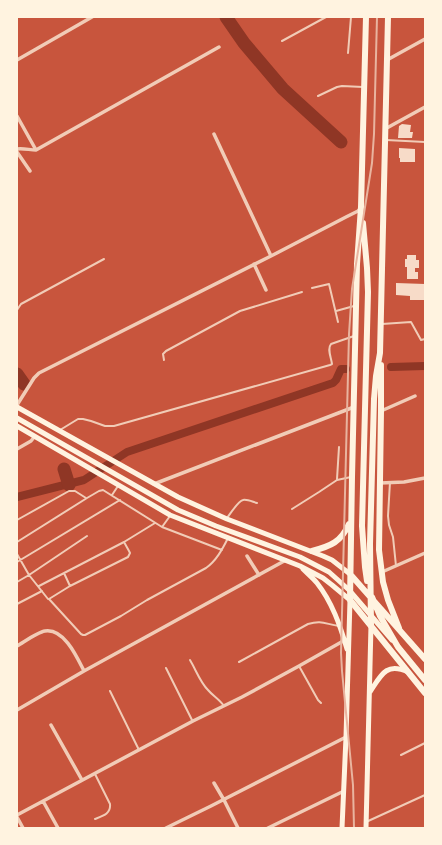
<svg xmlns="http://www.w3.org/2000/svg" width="442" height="845" font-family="'Fira Sans Condensed',sans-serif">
<rect width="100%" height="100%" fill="#c8553d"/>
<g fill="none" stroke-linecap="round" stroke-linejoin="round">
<path stroke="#8f3625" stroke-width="8" d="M391 367 425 366
M17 497 84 480 127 452 333 383 336 380 341 369H346"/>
<path stroke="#8f3625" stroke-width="13" d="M226 17 244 43 283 89 341 142
M17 374 24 384
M64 469 69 485"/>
</g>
<path fill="#f7dbc8" d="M402 124 411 125 410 132H413L412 138H398L399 126Z
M399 148 415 149V162H400V158H399Z
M407 255H416V260H419V268H415V272H418V279H407V267H405V259H407Z
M396 283 425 284V300H410V296L396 295Z"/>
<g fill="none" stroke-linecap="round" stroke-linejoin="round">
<path stroke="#f1ccb7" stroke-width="2" d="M282 41 326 17
M348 53 351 17
M318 96 337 87 342 86 363 87
M386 140 425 142
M312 288 329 284 338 322
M17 310 21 304 104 259
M336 311 354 306
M382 324 411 322 421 340 425 339
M164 360 163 354 166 351 240 311 302 292
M60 430 78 419H83L91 421 105 426H114L330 365 332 364C331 357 327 349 331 344L354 336
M337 479 339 447
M390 482 388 516 389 525 393 537 396 566
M112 495 118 486
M292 509 319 492 337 480 351 477
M227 518C231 513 238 501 243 500 247 499 253 502 257 503
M17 520 69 491H75L86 498
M162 527 170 516
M17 542 87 498 99 491 103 490 162 527 222 550
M124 542 155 523
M17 554 29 575 48 599
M17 562 120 500
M64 573 70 586
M17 582 29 575 87 536
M39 586 124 542 129 551 130 553 128 557 70 586 49 599 81 634 83 635H85L121 616 147 600 206 568C216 561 222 550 228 538
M17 604 42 591
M190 660C196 670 200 682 208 690 213 696 219 699 224 706
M239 662 308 624C322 620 325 624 339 626
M299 666 318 700 321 703
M166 668 192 720
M110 691 139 750
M401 755 425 743
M95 774 110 804C111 814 103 816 95 819
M366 822 425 795"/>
<path stroke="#f1ccb7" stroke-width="3.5" d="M17 60 92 17
M387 60 425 39
M17 116 36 150 219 47
M385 129 425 107
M214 134 271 256
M17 149C23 148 30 150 36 150
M17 152 30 171
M254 264 266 290
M17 405 34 378 39 373 271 256 346 217 358 211 361 208
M381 411 415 396
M17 449 31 441 35 436
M380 483 404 482 425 478
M154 484 354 407
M247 556 259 575
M382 572 425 553
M17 646C24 642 38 632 45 631 64 628 77 657 84 671
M17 710 84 671 286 560
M51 725 82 780
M214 783 224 800 238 828
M43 801 58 828
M17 815 193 721 242 697 299 666 345 640
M17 817 23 828
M166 828 211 806 346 737
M268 828 344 791"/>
<path stroke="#fff3e0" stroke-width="5" d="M17 407 178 497 227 519 323 556 332 560 350 574
M17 418 178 510 216 526 300 557 329 572 338 580 349 590 392 640
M17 426 170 515 300 566 323 578 332 585 350 600 346 737 342 828
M303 569C308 574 313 578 317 583 332 602 340 625 347 649
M370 692C381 675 386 662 408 672
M366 828 371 625"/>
<path stroke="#fff3e0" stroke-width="6" d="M366 17 361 207 357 264 352 477 350 600 425 693
M363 223 367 268 368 292 362 526 365 567 367 581
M381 365V411L379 550 383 582 388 600 399 628
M312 551C331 546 341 542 349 524
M350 574 425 659
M372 597 380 616 398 647 425 680
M371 625 370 544 374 399 376 376 380 353 388 17"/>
<path stroke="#e9b49f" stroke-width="2" d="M354 828 353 785 342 671 341 653 349 334 352 289 372 163 374 134 377 17"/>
</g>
<rect width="442" height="845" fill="none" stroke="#fff3e0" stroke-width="36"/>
</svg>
